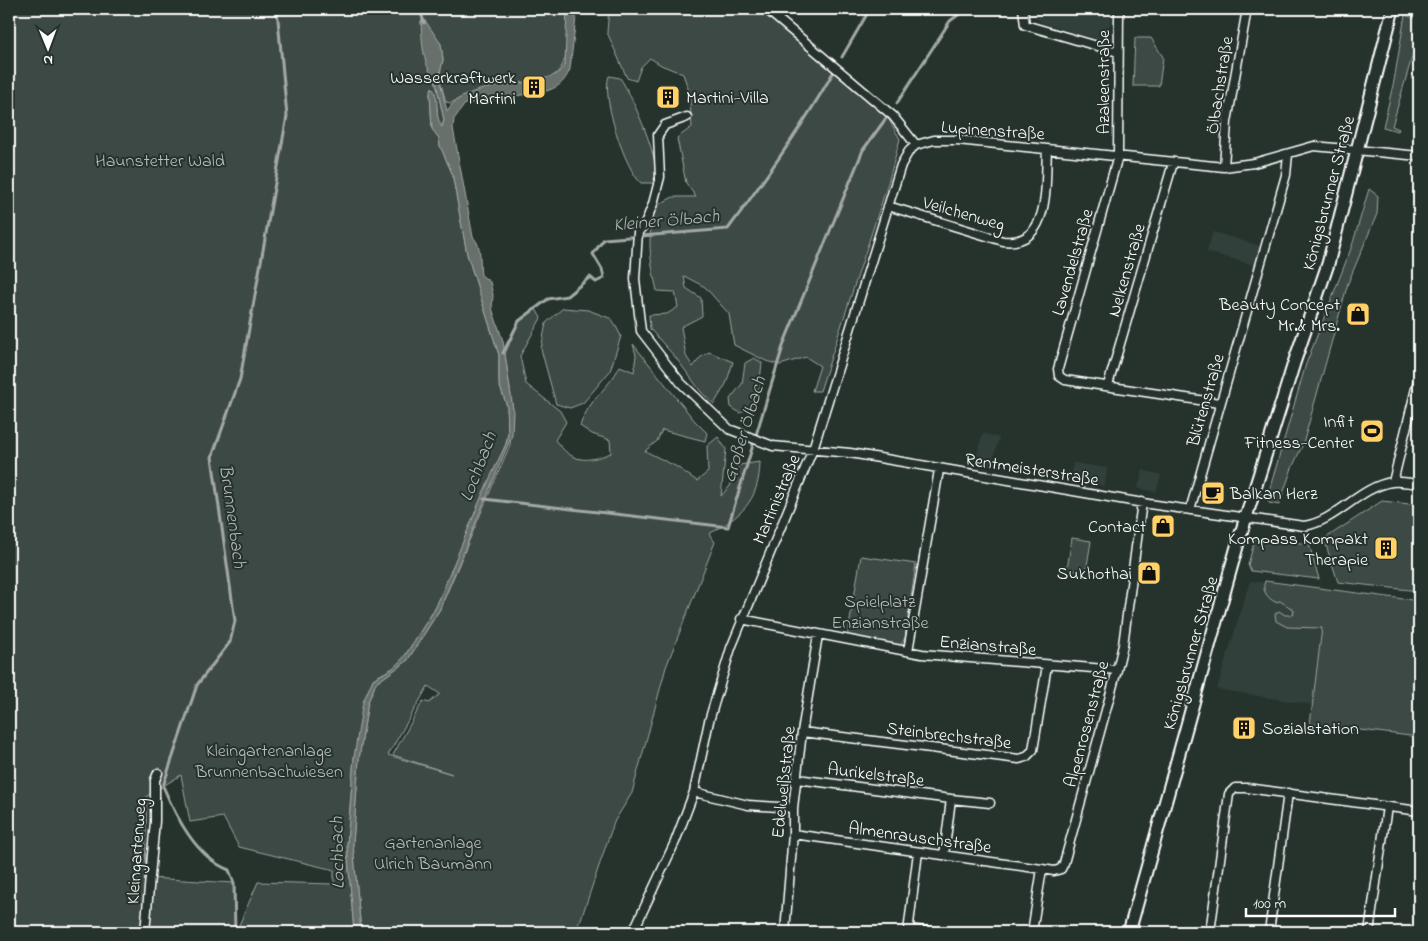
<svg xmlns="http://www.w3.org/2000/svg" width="1428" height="941" font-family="'Indie Flower',sans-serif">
<rect width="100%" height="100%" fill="#26332d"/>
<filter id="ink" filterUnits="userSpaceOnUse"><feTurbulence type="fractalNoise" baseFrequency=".02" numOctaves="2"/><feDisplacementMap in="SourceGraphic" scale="10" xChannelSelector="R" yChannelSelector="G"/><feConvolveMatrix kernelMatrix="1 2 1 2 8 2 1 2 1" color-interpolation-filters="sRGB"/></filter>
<g filter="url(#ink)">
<path fill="#333f3a" d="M1032 9H1112L1109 29 1100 40 1042 23 1036 18Z
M1213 232 1260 246 1254 265 1207 252Z
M983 433 999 438 991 466 975 460Z
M1073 463 1107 468 1105 486 1072 481Z
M1143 470 1161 475 1156 492 1138 488Z
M1250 581 1326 590 1313 705 1217 689Z"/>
<path fill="#3e4944" stroke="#9ea4a2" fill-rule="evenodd" d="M9 9H567C565 31 574 62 552 77L468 94 451 103 446 102 439 77 443 60 441 44 421 21 427 61 435 78 444 120 442 127 437 120V107L430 93 432 129 439 138 440 146 452 173 467 254 499 355V384L507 406 508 433 506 444 483 494 436 607 404 657 393 668 373 679 354 757 347 845 354 932H236L258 882 334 884V870L239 847 223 817 190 822 181 775 147 796 145 872 149 878 234 883 235 932H9Z
M609 9H761L885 113 900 139 888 183 820 391H812L820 366 806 357 780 365 766 361 734 345 729 314 705 287 684 276 686 288 701 298 702 316 681 327 686 356 693 367 701 357 709 352 733 362 726 384 714 404 702 393 676 358 650 329 649 315 667 314 678 307 675 292 657 291C650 259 646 238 656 206L673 197H696L686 183 677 138 692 127 689 91 683 74 661 65 650 58 641 67 636 81 627 78 607 32Z
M1405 15 1419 20V33L1392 126 1399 129 1398 131 1383 127 1394 81Z
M1135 38H1151L1163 57 1159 86H1133Z
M609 76 620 78C631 93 665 169 654 183H641C625 169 601 97 609 76Z
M1369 189 1378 196 1377 214 1348 283 1303 444 1292 468 1279 505 1269 503 1267 498 1306 364 1352 246Z
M563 308 588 310 612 319 621 336 610 371 583 403 570 408 556 404 541 349 546 323Z
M536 309 541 318 520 356 526 384 560 411 566 422 555 440C573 463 585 463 611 453L610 440 592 434 580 426C590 397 608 390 620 366L634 372 636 355 633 344 694 420 707 433 705 441 662 430 657 441 645 451 677 467 697 481 708 472 707 446 718 437 726 449 721 496 730 486 739 465 760 462C759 502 741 516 709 534L715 542 666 667 632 793 614 822 581 919 574 932H361L353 844 359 759 368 702 376 683 407 661 440 609 510 445 513 410 505 354 519 322ZM428 686 440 694 429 703 423 701 393 755 452 774 388 755Z
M754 358 762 363 758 396 751 407 740 413 731 407 730 399 742 384 745 363Z
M1382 501 1419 505V591L1338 582 1324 539Z
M1072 538 1091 541 1086 572 1067 569Z
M1260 538 1309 544 1319 579 1251 571 1248 565 1255 539Z
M861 556 916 564 905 638 900 646 847 638Z
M1265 581 1419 601V737L1310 724 1322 628 1287 627 1276 621 1275 614 1279 611 1285 615H1293L1294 610 1280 601 1275 602C1268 598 1261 591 1265 581Z"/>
<path fill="#67706c" stroke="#a4a9a7" d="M567 9H577L570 69C564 84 557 88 543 92L540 79C552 77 559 75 565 64Z
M424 19 441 44 443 60 439 77 447 111C461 87 500 87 526 82L528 94 465 104 454 119 453 128 473 237C483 247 479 262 481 275L490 282 493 295 492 308 503 341 513 410 512 435 440 609 407 661 376 683 368 702 359 759 353 844 361 932H354L347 845 354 757 363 702 373 679 393 668 404 657 436 607 483 493 506 444 508 433 507 406 499 384V355L467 254 452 173 440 146 439 138 432 129 430 93 432 87C441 98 433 115 442 127L444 120 435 78C422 66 422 38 421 21Z"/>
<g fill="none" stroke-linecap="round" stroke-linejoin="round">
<path stroke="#a4a9a7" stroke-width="3" d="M420 9 424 23
M842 57 870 9
M897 103 950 21 966 9
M503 353 519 321 548 299 567 296 590 277 596 282 604 278 602 269 593 254 604 239 728 229C766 178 803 126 834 71
M484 499 728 527 784 343 863 150 887 117
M235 932 234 883 229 870C196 857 176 817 163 786L197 685 230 642 235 621 212 457 240 379 287 116 277 9"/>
<path stroke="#67706c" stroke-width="10" d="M515 90 554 81"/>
<g stroke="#fff" stroke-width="11">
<path id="street" d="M766 9 893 116 916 145
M1023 9 1025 25 1118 52
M1119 9 1118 156 1058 369 1059 376 1065 380 1219 403
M687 117 665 125 658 135 660 177 653 204 645 224 638 232 635 279 641 331 681 383 729 429 773 446 850 453 1149 504 1304 526C1337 521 1359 487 1392 482 1400 481 1411 483 1419 484
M1224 167 1227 122 1247 9
M888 206 1003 241C1052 247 1045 182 1047 149
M1108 385 1173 163
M1393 482 1419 376
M1190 510 1286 175 1288 154
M741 619 922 654 1117 670
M908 651 939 470
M802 732 1019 759 1026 757 1033 750 1047 665
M797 779 951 799 944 855
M694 792 748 805 793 808
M951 799 990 803
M793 834 1042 869
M908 929 934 932
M145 932 155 821V780L158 773
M633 932 675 842 694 792 709 721 731 648 813 449 901 165 909 151 916 145 934 140H957L1224 167 1254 163 1314 146 1419 156
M785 932 793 834V808L802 732 818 635
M908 932 918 852
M1032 932 1042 869 1054 871 1061 869 1064 863 1117 670 1123 645 1142 502
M1210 932 1229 794 1235 788H1247L1419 811
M1269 932 1288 793
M1369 932 1387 807"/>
</g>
<g stroke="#fff" stroke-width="15">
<path id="secondary" d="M1129 932 1238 543 1294 363 1328 264 1393 9"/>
</g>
<use href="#street" stroke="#26332d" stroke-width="8"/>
<use href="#secondary" stroke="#26332d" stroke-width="11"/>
</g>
</g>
<defs>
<g id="building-square" transform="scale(1.25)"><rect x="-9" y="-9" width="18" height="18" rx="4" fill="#ffd166" stroke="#26332d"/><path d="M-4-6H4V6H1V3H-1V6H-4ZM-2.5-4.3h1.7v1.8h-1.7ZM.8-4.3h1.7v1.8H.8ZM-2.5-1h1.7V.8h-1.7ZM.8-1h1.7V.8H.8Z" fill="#111"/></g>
<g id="shop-square" transform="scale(1.25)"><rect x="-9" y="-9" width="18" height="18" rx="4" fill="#ffd166" stroke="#26332d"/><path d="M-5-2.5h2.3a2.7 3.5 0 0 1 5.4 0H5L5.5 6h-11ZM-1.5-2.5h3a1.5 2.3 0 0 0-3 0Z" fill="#111"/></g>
<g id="stadium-square" transform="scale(1.25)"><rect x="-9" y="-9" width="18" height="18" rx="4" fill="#ffd166" stroke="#26332d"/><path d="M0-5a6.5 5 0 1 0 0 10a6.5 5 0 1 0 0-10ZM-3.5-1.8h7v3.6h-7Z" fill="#111"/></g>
<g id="cafe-square" transform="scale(1.25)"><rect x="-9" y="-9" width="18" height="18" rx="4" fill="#ffd166" stroke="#26332d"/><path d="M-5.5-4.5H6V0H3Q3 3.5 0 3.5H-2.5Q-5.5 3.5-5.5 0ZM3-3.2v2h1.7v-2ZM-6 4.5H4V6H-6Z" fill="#111"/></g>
</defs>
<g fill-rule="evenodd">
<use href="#building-square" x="534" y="87"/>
<use href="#building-square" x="668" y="97"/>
<use href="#shop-square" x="1358" y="314"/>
<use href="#stadium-square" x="1372" y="431"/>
<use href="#cafe-square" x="1213" y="493"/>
<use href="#shop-square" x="1163" y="526"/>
<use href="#building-square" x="1386" y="548"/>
<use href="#shop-square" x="1149" y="573"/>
<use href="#building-square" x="1244" y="728"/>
</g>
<g text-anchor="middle" stroke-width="4" stroke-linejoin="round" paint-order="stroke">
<g font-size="18" fill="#fff" stroke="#26332d" text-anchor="end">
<text x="516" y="83">Wasserkraftwerk<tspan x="516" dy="21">Martini</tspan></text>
<text x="686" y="103" text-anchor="start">Martini-Villa</text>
<text x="1340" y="310">Beauty Concept<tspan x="1340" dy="21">Mr.&amp; Mrs.</tspan></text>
<text x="1354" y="427">Infit<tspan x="1354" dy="21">Fitness-Center</tspan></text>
<text x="1230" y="499" text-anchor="start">Balkan Herz</text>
<text x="1146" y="532">Contact</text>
<text x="1368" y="544">Kompass Kompakt<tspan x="1368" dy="21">Therapie</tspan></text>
<text x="1132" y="579">Sukhothai</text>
<text x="1262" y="734" text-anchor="start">Sozialstation</text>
</g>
<g font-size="18" fill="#fff" stroke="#26332d">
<text transform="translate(1103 82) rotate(-90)" y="6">Azaleenstraße</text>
<text transform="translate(1219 85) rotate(-81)" y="6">Ölbachstraße</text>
<text transform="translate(993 130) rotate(4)" y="6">Lupinenstraße</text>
<text transform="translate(1328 193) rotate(-75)" y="6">Königsbrunner Straße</text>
<text transform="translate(964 213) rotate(16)" y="6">Veilchenweg</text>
<text transform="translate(1072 262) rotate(-74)" y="6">Lavendelstraße</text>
<text transform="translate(1126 270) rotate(-74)" y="6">Nelkenstraße</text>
<text transform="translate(1205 400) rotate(-74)" y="6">Blütenstraße</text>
<text transform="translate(1032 469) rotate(9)" y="6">Rentmeisterstraße</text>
<text transform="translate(776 499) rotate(-67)" y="6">Martinistraße</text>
<text transform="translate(988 645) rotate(5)" y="6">Enzianstraße</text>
<text transform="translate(1190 653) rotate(-74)" y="6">Königsbrunner Straße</text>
<text transform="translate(1086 724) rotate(-75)" y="6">Alpenrosenstraße</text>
<text transform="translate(949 735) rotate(7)" y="6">Steinbrechstraße</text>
<text transform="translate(876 774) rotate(7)" y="6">Aurikelstraße</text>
<text transform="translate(783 782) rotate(-84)" y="6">Edelweißstraße</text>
<text transform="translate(920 837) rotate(8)" y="6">Almenrauschstraße</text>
<text transform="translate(136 851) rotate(-86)" y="6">Kleingartenweg</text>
</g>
<g font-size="18" fill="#bbbfbe" stroke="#26332d">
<text x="160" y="166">Haunstetter Wald</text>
<text x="880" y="607">Spielplatz<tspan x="880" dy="21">Enzianstraße</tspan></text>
<text x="269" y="756">Kleingartenanlage<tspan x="269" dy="21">Brunnenbachwiesen</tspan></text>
<text x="433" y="848">Gartenanlage<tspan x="433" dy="21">Ulrich Baumann</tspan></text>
</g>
<g font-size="19" font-style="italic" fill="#b3b8b6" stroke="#26332d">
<text transform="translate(666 219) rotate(-5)" y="7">Kleiner Ölbach</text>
<text transform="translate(743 429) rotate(-73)" y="7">Großer Ölbach</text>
<text transform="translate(477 466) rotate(-69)" y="7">Lochbach</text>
<text transform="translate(234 516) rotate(82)" y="7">Brunnenbach</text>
<text transform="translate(336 853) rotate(-91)" y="7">Lochbach</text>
</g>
</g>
<rect width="1428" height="941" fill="none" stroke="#26332d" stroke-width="30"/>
<rect x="15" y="15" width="1398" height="911" fill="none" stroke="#fff" stroke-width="2" filter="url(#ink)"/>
<g transform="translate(48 48) rotate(179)" stroke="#26332d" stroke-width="4" paint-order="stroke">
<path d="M0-4L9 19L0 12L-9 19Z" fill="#ffffff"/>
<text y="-8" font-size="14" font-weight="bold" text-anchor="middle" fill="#ffffff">N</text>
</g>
<path d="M1246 908v8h149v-8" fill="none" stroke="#ffffff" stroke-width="2.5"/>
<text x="1253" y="908" font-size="15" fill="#ffffff" stroke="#26332d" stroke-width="4" paint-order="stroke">100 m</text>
</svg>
